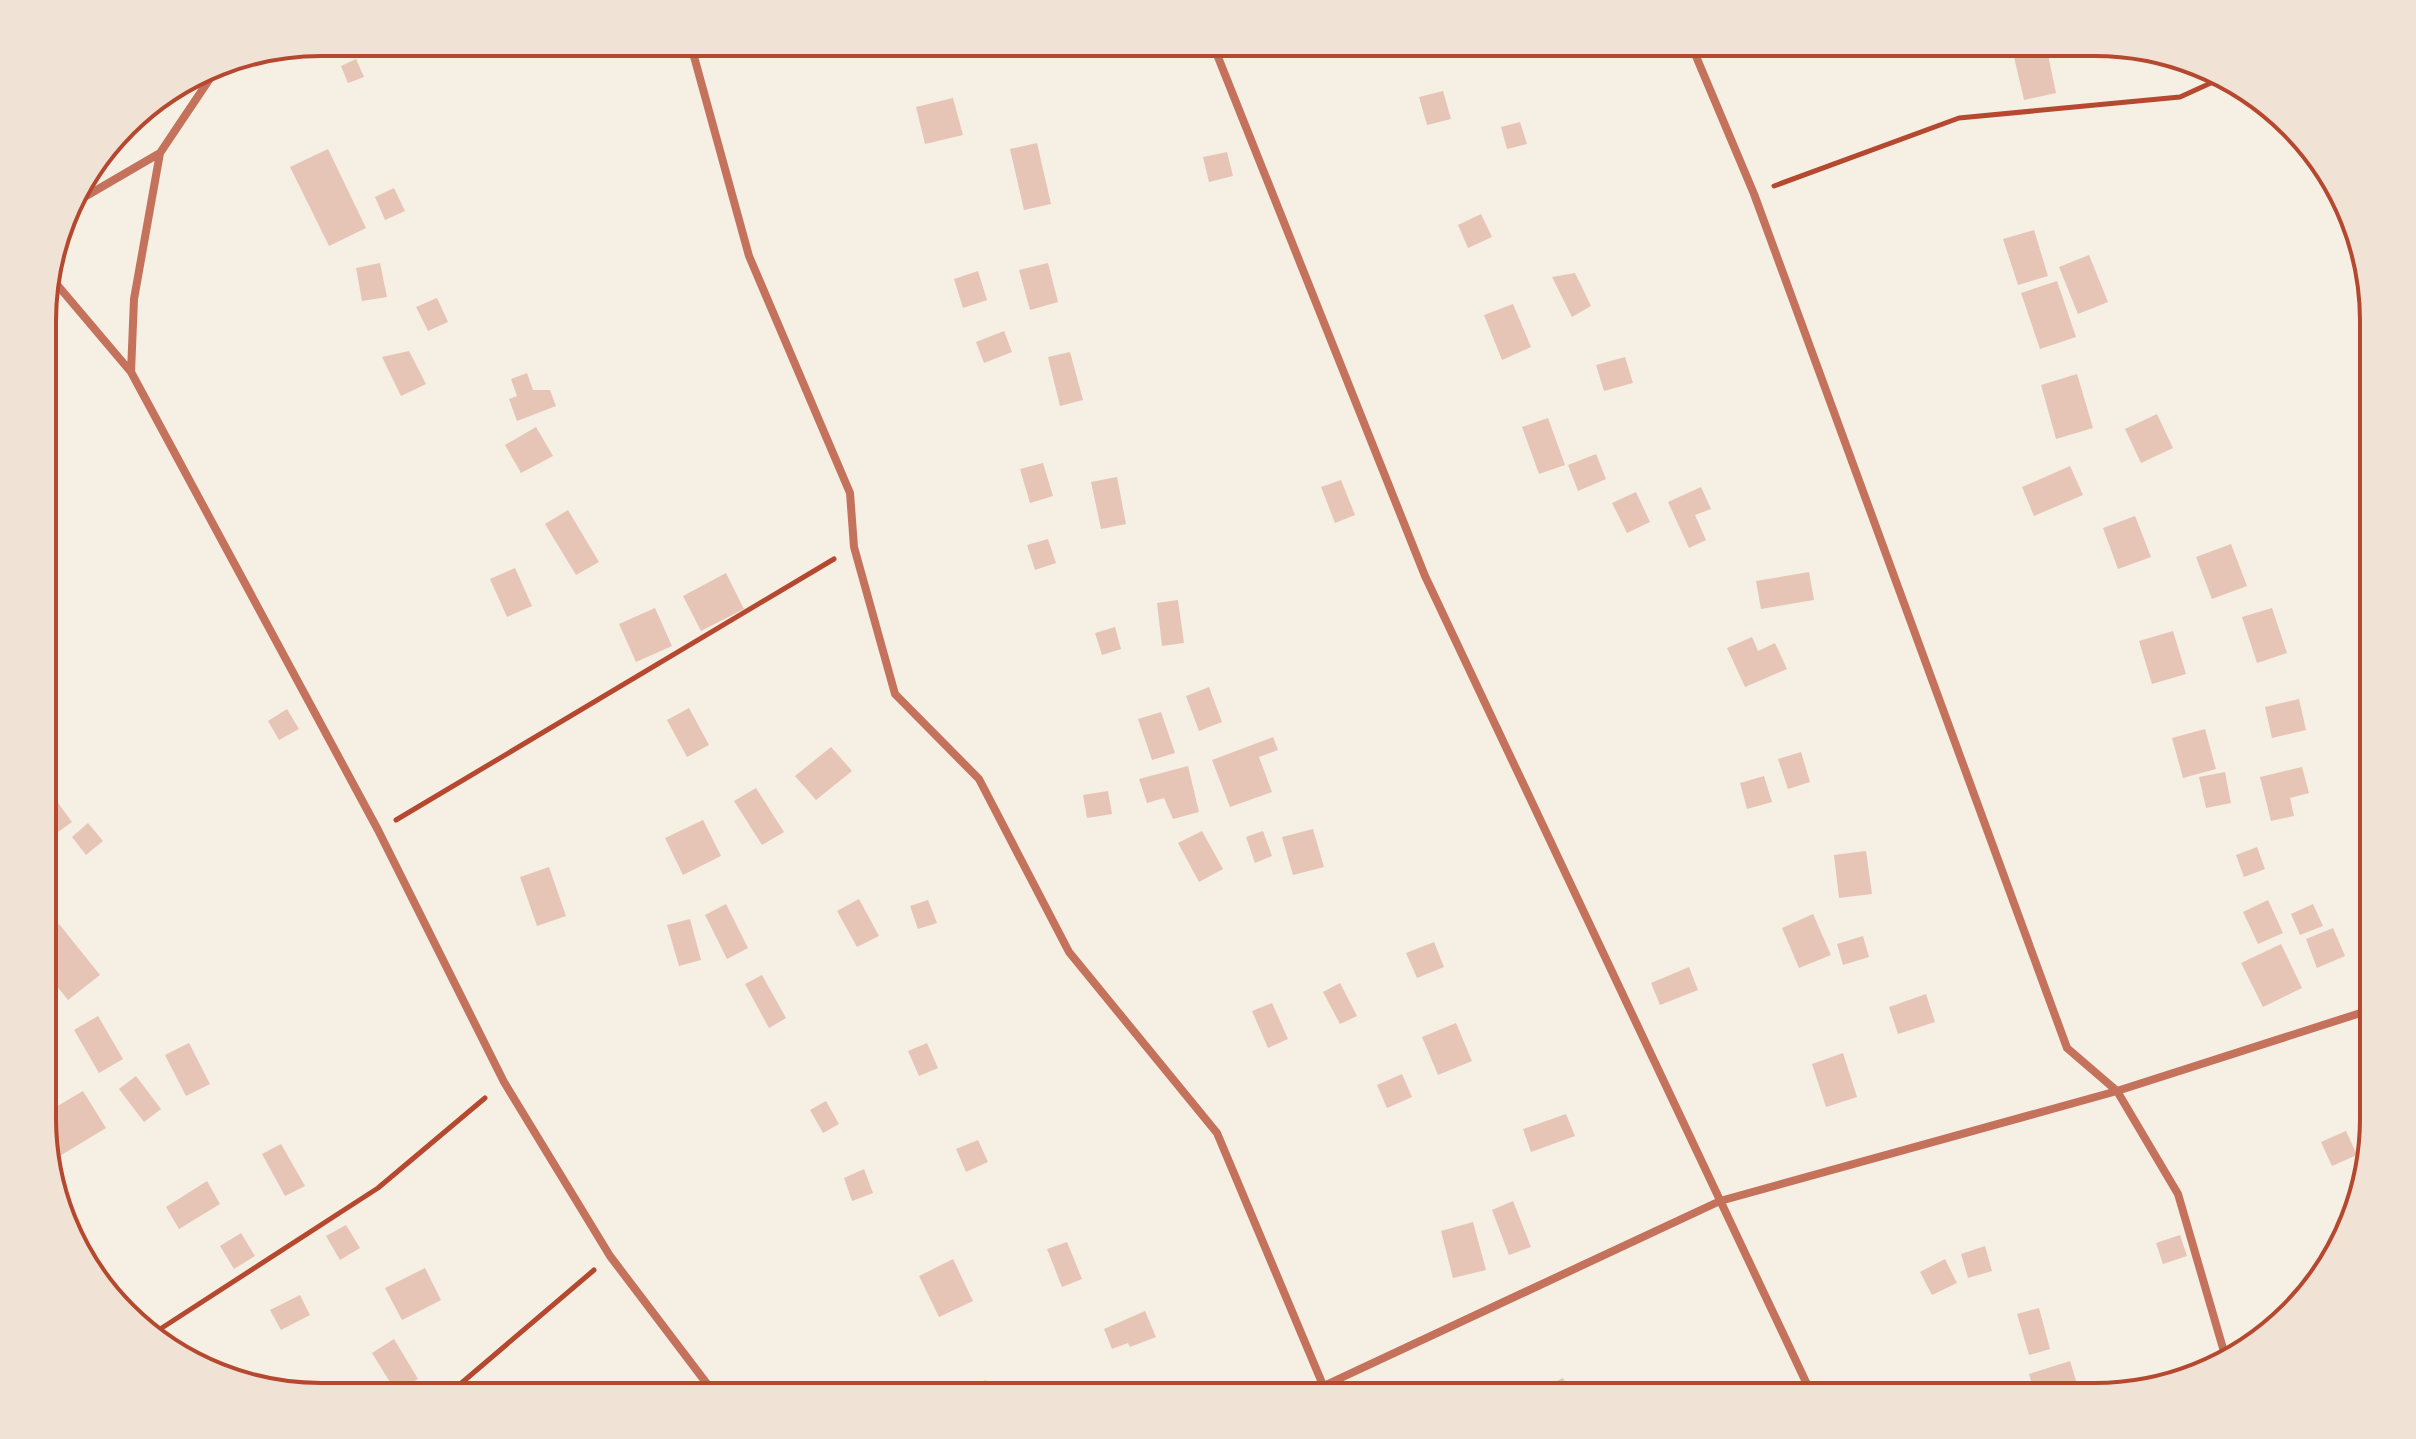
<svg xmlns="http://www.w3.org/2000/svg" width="2416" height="1439" font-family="Signika,sans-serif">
<rect width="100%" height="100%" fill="#f6efe4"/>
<path fill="#e6c5b7" d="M2047 50 2056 93 2024 100 2014 57Z
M356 59 364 77 348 83 341 66Z
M1443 91 1451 119 1427 125 1419 97Z
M953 98 963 135 925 144 916 107Z
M1520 122 1527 144 1507 149 1501 127Z
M1037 143 1051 204 1024 210 1010 149Z
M328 149 366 228 329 246 290 167Z
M1227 152 1233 176 1209 182 1203 157Z
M394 188 405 211 385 220 375 197Z
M1481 214 1492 237 1468 248 1458 225Z
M2034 230 2048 276 2018 285 2003 239Z
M2089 255 2108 302 2078 314 2059 267Z
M380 263 387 297 362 301 356 268Z
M1048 263 1058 302 1030 310 1019 270Z
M978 271 987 300 963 308 954 279Z
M1575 273 1591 306 1572 317 1552 277Z
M2057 281 2076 337 2040 349 2021 293Z
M437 298 448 322 428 331 416 307Z
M1513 304 1531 347 1502 360 1484 315Z
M1004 331 1012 352 984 363 976 342Z
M409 351 426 384 401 396 382 357Z
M1070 352 1083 400 1060 406 1048 357Z
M1625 357 1633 383 1604 391 1596 365Z
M527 373 533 390H550L556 406 517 421 509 399 517 396 511 379Z
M2077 374 2093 428 2056 439 2041 385Z
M2157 414 2173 448 2141 463 2125 429Z
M1548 418 1565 465 1539 474 1522 427Z
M536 427 553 456 521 473 505 445Z
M1596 454 1606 479 1578 491 1568 465Z
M1043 463 1053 496 1030 503 1020 469Z
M2070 466 2083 495 2034 516 2022 487Z
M1117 477 1126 524 1101 529 1091 482Z
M1341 480 1355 515 1335 523 1321 487Z
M1701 487 1711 509 1695 515 1706 540 1689 548 1668 502Z
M1636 492 1650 522 1627 533 1612 503Z
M568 510 599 562 576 575 545 524Z
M2135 516 2151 557 2118 569 2103 528Z
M1048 539 1056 563 1035 570 1027 545Z
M2231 544 2247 586 2212 599 2196 557Z
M515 568 532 606 507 617 490 579Z
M1809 572 1814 600 1761 609 1756 581Z
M726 573 744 609 701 631 683 596Z
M1178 600 1184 643 1162 646 1157 603Z
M655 608 672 646 636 662 619 624Z
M2272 608 2287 653 2257 663 2242 617Z
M1115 627 1121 649 1102 655 1095 633Z
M2173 631 2186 674 2152 684 2139 641Z
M1752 637 1758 651 1775 643 1787 669 1745 687 1727 648Z
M1209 687 1222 722 1199 731 1186 696Z
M2299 699 2306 730 2272 738 2265 707Z
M689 708 709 745 687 757 667 720Z
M287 709 299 729 279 740 268 721Z
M1161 712 1175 753 1152 760 1138 719Z
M2205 729 2216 769 2183 778 2172 738Z
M1273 737 1278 750 1259 757 1272 792 1230 807 1212 760Z
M831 747 852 771 816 800 795 776Z
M1801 752 1810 782 1788 789 1778 759Z
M1188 766 1199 812 1173 819 1164 798 1147 803 1139 779Z
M2302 767 2309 793 2290 798 2294 816 2271 821 2260 777Z
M2225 772 2231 803 2206 808 2199 777Z
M1764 776 1772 802 1747 809 1740 783Z
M44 784 72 822 44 842Z
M756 788 784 832 762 845 734 801Z
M1108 791 1112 814 1087 818 1083 795Z
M703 820 721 856 683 875 665 838Z
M88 823 103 841 86 855 72 837Z
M1313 829 1324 867 1293 875 1282 837Z
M1202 831 1223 869 1199 882 1178 843Z
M1263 831 1272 856 1255 863 1246 837Z
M2257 847 2265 869 2244 877 2236 855Z
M1866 851 1872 894 1839 898 1834 855Z
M549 867 566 916 537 926 520 877Z
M859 899 879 936 857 947 837 911Z
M928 900 937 923 918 929 910 906Z
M2268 900 2283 933 2258 944 2243 912Z
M726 904 748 948 727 959 705 915Z
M2313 904 2323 926 2300 935 2291 914Z
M1813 914 1831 955 1799 968 1782 928Z
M690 919 701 960 679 966 667 925Z
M59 924 100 975 68 1000 44 970V935Z
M2333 928 2345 956 2317 968 2306 939Z
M1863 936 1869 957 1843 965 1837 944Z
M1434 942 1444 967 1417 978 1406 953Z
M2281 944 2302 988 2263 1007 2241 963Z
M1689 967 1698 990 1660 1005 1651 983Z
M762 975 786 1018 769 1028 745 984Z
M1340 983 1357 1016 1340 1024 1323 992Z
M1926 994 1935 1022 1898 1034 1889 1007Z
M1272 1003 1288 1039 1268 1048 1252 1011Z
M98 1016 123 1059 99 1073 74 1030Z
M1456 1023 1472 1061 1438 1075 1422 1037Z
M189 1043 210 1084 186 1096 165 1055Z
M927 1043 938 1068 919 1076 908 1051Z
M1843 1053 1857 1097 1826 1107 1812 1064Z
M1402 1074 1412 1097 1387 1108 1377 1085Z
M136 1076 161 1109 144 1122 119 1089Z
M83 1091 106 1128 48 1163 44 1154V1114Z
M826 1101 839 1124 823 1133 810 1110Z
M1566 1114 1575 1136 1531 1152 1523 1129Z
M2346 1131 2357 1155 2332 1166 2321 1142Z
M978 1140 988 1162 966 1172 956 1149Z
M281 1144 305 1186 285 1196 262 1154Z
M864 1169 873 1193 852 1201 844 1178Z
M207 1181 220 1204 179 1229 166 1207Z
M1513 1201 1531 1247 1509 1255 1492 1210Z
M1473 1222 1486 1270 1453 1278 1441 1231Z
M346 1225 360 1248 340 1260 326 1236Z
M241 1233 255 1256 234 1269 220 1246Z
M2180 1235 2187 1256 2163 1264 2156 1243Z
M1067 1242 1082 1279 1062 1287 1047 1249Z
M1985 1246 1992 1271 1968 1278 1961 1254Z
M953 1259 973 1301 939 1317 919 1276Z
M1945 1259 1957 1283 1932 1295 1920 1272Z
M425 1268 441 1300 402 1320 385 1288Z
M300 1295 310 1315 281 1330 270 1310Z
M2039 1308 2050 1349 2029 1355 2017 1314Z
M1145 1311 1156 1337 1130 1347 1128 1343 1112 1349 1104 1329Z
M394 1339 418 1379 396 1392 372 1353Z
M2216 1359 2218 1364 2185 1374 2184 1371Z
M2070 1361 2077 1384 2055 1390 2057 1396H2035L2029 1374Z
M1563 1378 1573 1397H1547L1542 1388Z
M986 1380 995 1397H966L964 1391Z
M1993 1384 1999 1396H1964Z"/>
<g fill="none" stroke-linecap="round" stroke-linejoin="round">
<path stroke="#b5482f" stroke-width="5" d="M1774 186 1959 118 2180 97 2224 77
M396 820 834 559
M154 1333 378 1188 485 1098
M445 1397 594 1270"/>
<path stroke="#c5725c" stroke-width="8" d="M690 42 749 256 850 493 854 547 895 694 979 779 1069 952 1217 1133 1328 1397
M1212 42 1425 576 1813 1397
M1690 42 1754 194 2067 1048 2117 1091 2178 1194 2227 1362
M221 62 160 153 134 299 131 372 378 830 504 1082 610 1256 717 1397
M2327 171 2343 202
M69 206 160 153
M48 274 131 372
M1300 1397 1720 1201 2117 1091 2373 1009"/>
</g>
<path d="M0 0H2416V1439H0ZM321 56H2095A265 265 0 0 1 2360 321V1118A265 265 0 0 1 2095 1383H321A265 265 0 0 1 56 1118V321A265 265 0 0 1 321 56Z" fill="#f1e2d6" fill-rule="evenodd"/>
<path fill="none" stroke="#b5482f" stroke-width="4" d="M321 56H2095A265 265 0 0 1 2360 321V1118A265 265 0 0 1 2095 1383H321A265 265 0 0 1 56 1118V321A265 265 0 0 1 321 56Z"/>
</svg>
